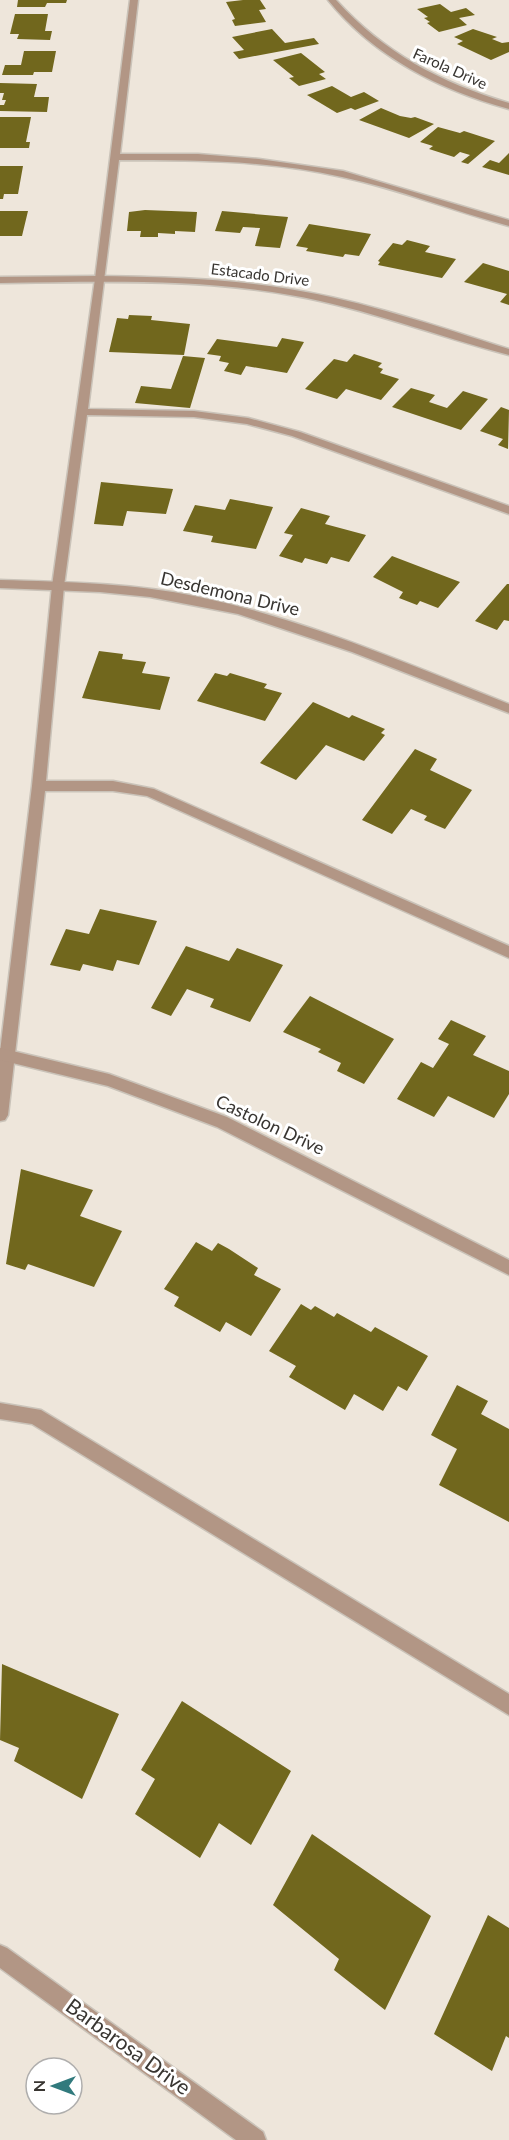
<svg xmlns="http://www.w3.org/2000/svg" width="509" height="2140" font-family="Lato,sans-serif">
<rect width="100%" height="100%" fill="#eee6db"/>
<path fill="#71671d" d="M18 0H67L66 3H47L45 7H17Z
M243 0H260L266 9 259 10 266 22 235 26 232 20 235 19 226 2Z
M440 4 451 12 466 8 475 15 459 18 467 25 439 32 427 23 430 22 424 18 428 17 417 9Z
M15 14H48L45 31H52L50 40 17 39 19 34H10Z
M272 29 285 43 314 38 319 44 239 59 233 52 244 50 232 37Z
M473 29 497 37 492 39 502 43 509 42V52L491 60 457 44 463 41 454 37Z
M24 51H56L52 72H34L33 75H2L5 65H21Z
M301 53 325 72 319 74 326 79 299 86 289 78 294 77 273 60Z
M0 83 37 84 34 97H49L47 112 0 111V105H4L6 100H2L4 93H0Z
M332 86 351 97 364 92 379 101 355 110 351 108 337 113 307 95Z
M381 108 400 116 411 118 415 117 434 124 409 138 359 120Z
M0 117H31L26 142H30L29 148H0Z
M438 127 460 133 464 131 495 141 468 164 461 162 470 155 460 152 454 157 429 149 433 146 420 142Z
M509 153V175L482 167 490 160 499 163Z
M0 166H23L18 194H4L3 199H0Z
M145 210 197 212 195 232 175 231V234L158 233V237H140L141 231H127L129 212Z
M0 211H28L22 236H0Z
M222 211 288 217 280 248 255 246 260 228 243 227 240 233 215 231Z
M309 224 371 234 359 256 345 254 343 257 306 251 308 248 296 246Z
M407 240 430 246 425 252 456 259 442 278 378 265 380 262 378 261 393 243 402 245Z
M483 263 509 271V305L500 302 507 294 464 282Z
M129 315 152 316 151 320 190 324 184 355 109 352 117 318 128 319Z
M282 338 304 342 287 373 246 366 241 375 224 371 229 363 219 361 221 356 207 354 217 339 277 347Z
M354 354 382 363 378 367 383 369 380 373 399 379 381 400 346 389 337 399 305 389 334 359 347 362Z
M183 356 205 358 190 408 135 403 141 386 171 389Z
M411 388 435 395 429 402 447 408 463 391 488 399 461 430 392 407Z
M501 407 509 410 508 449 498 445 503 439 480 431Z
M101 482 173 489 166 514 127 511 123 526 94 524Z
M230 499 273 507 256 549 211 542 213 536 183 531 195 505 225 510Z
M301 508 330 516 325 524 366 535 349 562 331 557 327 564 305 558 302 563 279 556 293 535 284 533Z
M392 556 460 582 438 608 420 601 417 605 399 598 403 592 373 577Z
M507 584H509V621L504 620 497 630 475 621Z
M99 651 123 654 122 659 146 662 142 673 170 677 160 710 82 698Z
M215 673 227 676 230 673 267 684 264 688 282 693 265 721 197 701Z
M313 702 349 718 352 715 385 729 381 733 385 735 364 761 326 745 296 780 260 763Z
M415 749 437 759 430 770 472 790 445 829 424 820 427 816 411 809 392 834 362 820Z
M100 909 157 921 139 965 117 960 113 971 83 964 80 971 50 965 66 929 89 934Z
M186 946 229 961 237 948 283 965 250 1022 210 1007 214 999 187 989 171 1016 151 1008Z
M310 996 394 1039 364 1084 337 1071 341 1063 318 1052 321 1049 283 1032Z
M451 1020 486 1036 473 1055 509 1071V1094L494 1118 448 1096 434 1117 397 1099 421 1062 433 1068 449 1044 438 1039Z
M21 1169 93 1190 80 1216 122 1231 94 1287 28 1264 25 1270 6 1264Z
M196 1242 212 1251 218 1243 229 1249 258 1268 254 1275 281 1289 251 1336 226 1322 220 1332 174 1306 179 1297 164 1289Z
M301 1304 311 1310 315 1306 334 1317 337 1313 371 1332 375 1327 428 1356 407 1391 398 1386 383 1411 354 1394 345 1410 289 1377 296 1366 269 1351Z
M457 1385 488 1401 481 1414 509 1429V1522L439 1485 457 1449 431 1435Z
M2 1664 119 1714 82 1799 14 1761 19 1748 0 1740Z
M182 1701 291 1771 251 1845 219 1823 200 1858 135 1814 155 1779 141 1770Z
M312 1834 431 1916 385 2010 334 1970 339 1959 273 1905Z
M488 1915 509 1928V2038L506 2036 492 2071 434 2034Z"/>
<g fill="none" stroke-linecap="round" stroke-linejoin="round">
<g stroke="#cac3b9" stroke-width="3">
<path id="lane" d="M130 0H138L120 154H198L259 159 343 171 509 220V226C453 211 399 189 342 177 269 160 193 160 119 160L88 409 194 411 248 418 300 432 509 506V514L292 436 247 424 194 417 87 415 64 586 46 781H113L154 789 509 946V958L147 796 113 791H45L8 1115 5 1120 0 1121V1052L32 786 52 586 95 279Z
M0 1403 41 1410 509 1694V1715L32 1424 0 1419Z"/>
</g>
<g stroke="#cac3b9" stroke-width="3">
<path id="street" d="M328 0H336C384 53 441 83 509 103V109C440 90 374 57 328 0Z
M97 276C161 277 225 278 289 289 364 301 436 326 509 349V355C436 336 365 308 290 295 195 278 96 282 0 283V277Z
M0 580C67 582 134 583 199 597 307 620 408 664 509 704V713L352 652 238 614 150 597 100 592 0 588Z
M0 1048 109 1074 227 1117 509 1260V1275L217 1127 108 1086 0 1060Z
M0 1945 7 1948 263 2132 266 2140H236L0 1968Z"/>
</g>
<use href="#lane" fill="#b29685" fill-rule="evenodd"/>
<use href="#street" fill="#b29685" fill-rule="evenodd"/>
</g>
<g text-anchor="middle" stroke-width="6" stroke-linejoin="round" paint-order="stroke">
<g font-size="15" fill="#383531" stroke="#fff">
<text transform="translate(450 69) rotate(24)" y="5">Farola Drive</text>
<text transform="translate(260 275) rotate(7)" y="5">Estacado Drive</text>
</g>
<g font-size="18" fill="#383531" stroke="#fff">
<text transform="translate(230 594) rotate(13)" y="6">Desdemona Drive</text>
<text transform="translate(270 1125) rotate(25)" y="6">Castolon Drive</text>
</g>
<g font-size="21" fill="#383531" stroke="#fff">
<text transform="translate(128 2047) rotate(36)" y="7">Barbarosa Drive</text>
</g>
</g>
<g transform="translate(54 2086) rotate(270)"><circle r="28" fill="#ffffff" stroke="#afaead" stroke-width="1.5"/>
<path d="M0-4.5L10 22L0 15L-10 22Z" fill="#317a7d"/>
<text y="-9" font-size="16" font-weight="bold" text-anchor="middle" fill="#383531">N</text>
</g>
</svg>
